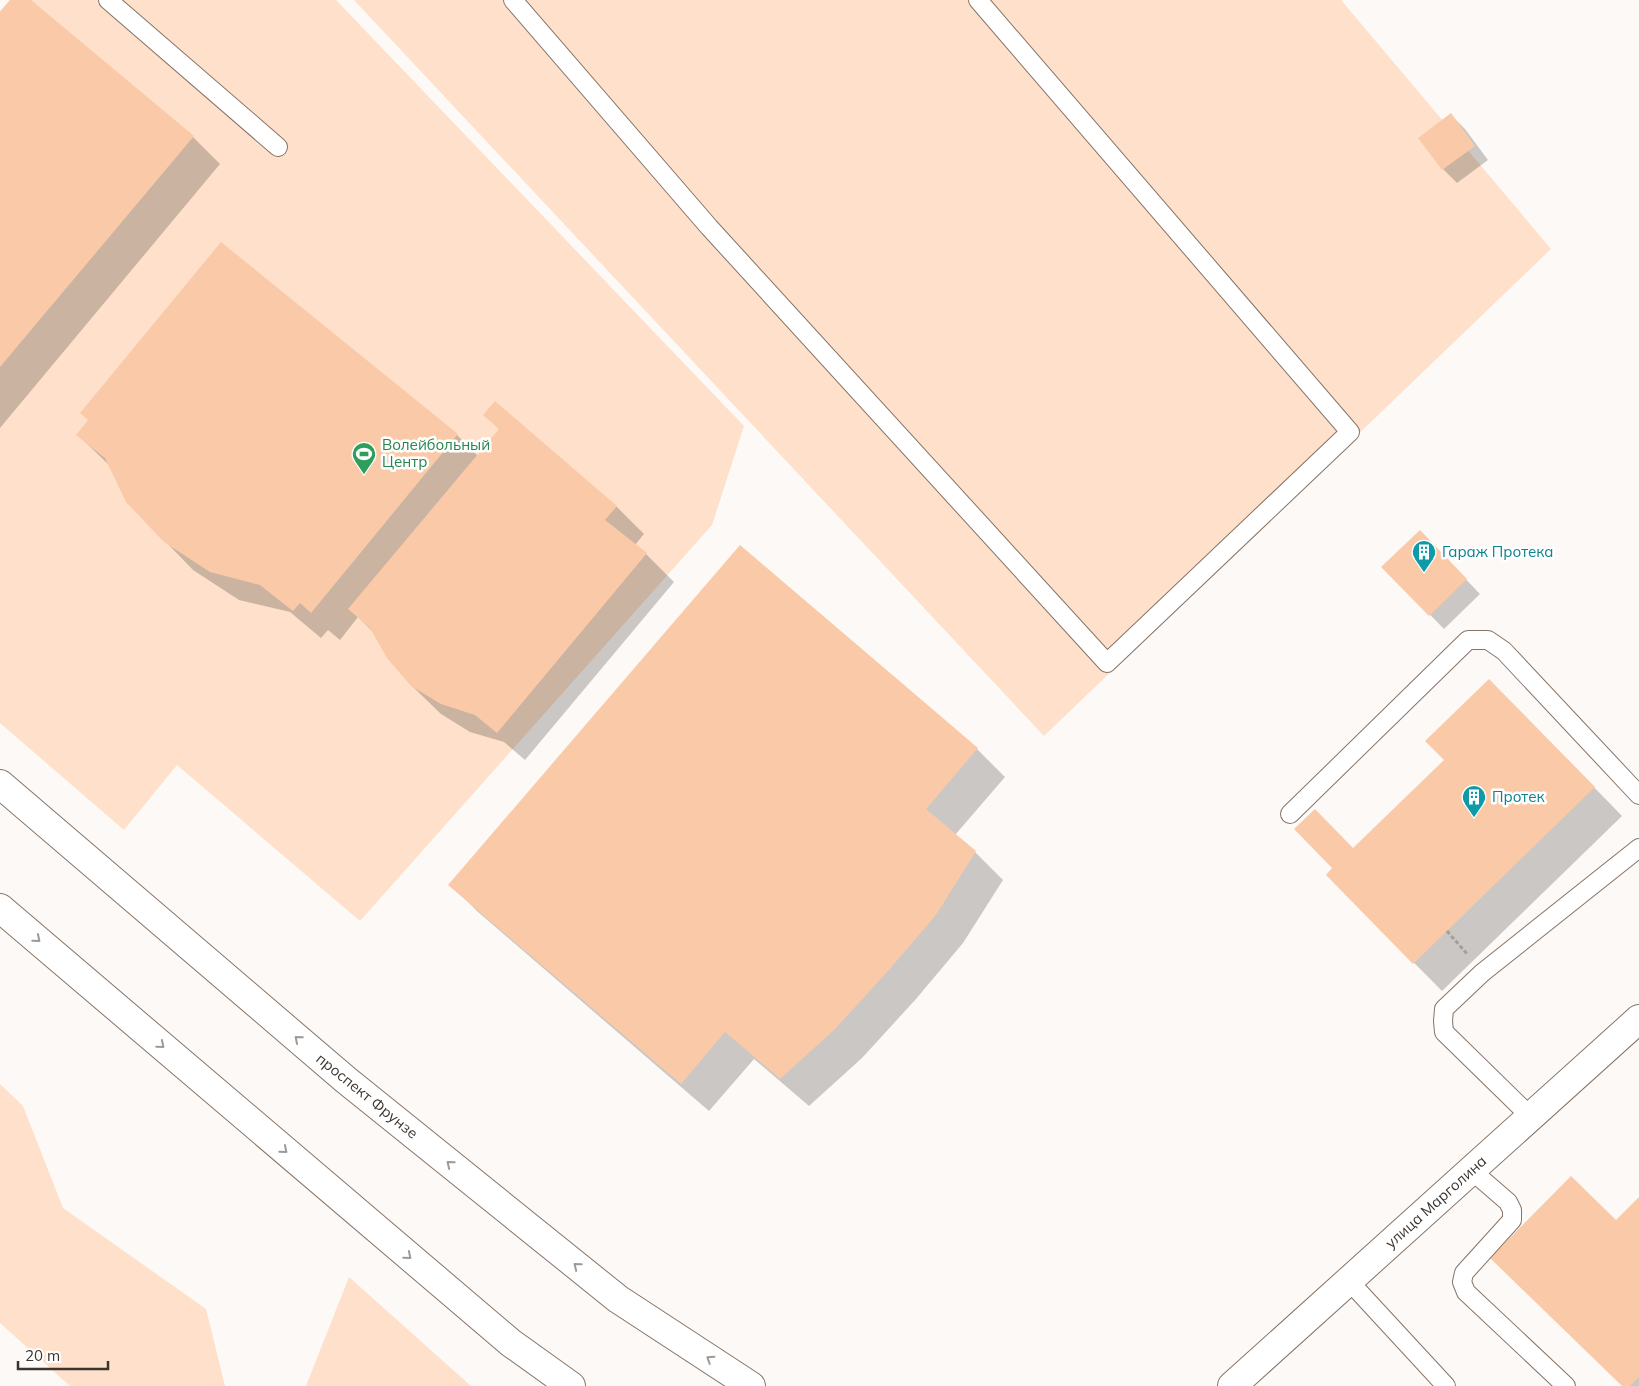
<svg xmlns="http://www.w3.org/2000/svg" width="1639" height="1386" font-family="Mulish,sans-serif">
<rect width="100%" height="100%" fill="#fdf9f6"/>
<path fill="#fee0cb" d="M10 0H336L744 426 712 525 360 921 177 765 124 830 0 723V11Z
M354 0H1341L1551 249 1044 736Z
M0 1084 23 1106 63 1208 206 1309 225 1386H70L0 1323Z
M349 1277 471 1386H306Z"/>
<path fill="#0003" d="M11 0H29L193 137 220 164 0 428V13Z
M1451 115 1465 129 1488 160 1457 183 1443 169Z
M221 243 457 435 478 456 500 430 485 415 616 506 644 534 635 545 646 554 674 582 525 760 504 742 470 732 441 714 412 686 376 635 358 617 340 640 328 630 321 638 290 612 239 600 193 570 165 541 110 466 78 435Z
M1434 546 1480 594 1444 629 1383 567Z
M1517 708 1622 816 1442 991 1327 875 1353 850Z
M977 749 1005 777 955 835 975 852 1003 880 963 943 916 999 862 1058 809 1106 754 1059 709 1111 478 912 450 884Z
M1639 1198V1386H1623L1616 1222Z"/>
<path fill="#facaa8" d="M10 0H31L194 136 0 367V12Z
M1451 113 1475 146 1442 170 1418 138Z
M221 242 458 434 311 613 300 603 293 611 260 585 210 572 164 542 126 502 105 458 76 435 88 420 80 413Z
M495 401 617 506 605 520 647 553 497 733 475 715 441 704 411 686 387 658 370 628 348 609 499 429 483 415Z
M1420 530 1467 579 1429 616 1381 567Z
M740 545 978 748 926 809 976 851 936 915 888 971 834 1030 780 1079 725 1032 681 1084 448 885Z
M1489 679 1595 787 1413 964 1326 875 1332 868 1294 829 1315 809 1353 848 1444 760 1425 741Z
M1571 1176 1616 1220 1639 1197V1377L1630 1386H1622L1490 1258Z"/>
<g fill="none" stroke-linecap="round" stroke-linejoin="round">
<g stroke="#867467" stroke-width="20">
<path id="lane" d="M108 0 278 147
M513 0 709 227 1107 663 1350 432 978 0
M1290 814 1468 640H1488L1504 651 1639 795
M1531 1117 1444 1032 1443 1021 1444 1009 1482 973 1639 848
M1471 1170 1508 1202 1512 1210V1220L1464 1273 1462 1282 1466 1292 1566 1386
M1349 1281 1446 1386"/>
</g>
<g stroke="#867467" stroke-width="30">
<path id="secondary" d="M0 784 346 1080 618 1299 751 1386
M0 908 511 1343 571 1386
M1232 1386 1639 1019"/>
</g>
<path stroke="#a59f9b" stroke-width="3" stroke-dasharray="4 2.5" stroke-linecap="butt" d="M1447 931 1468 955"/>
<use href="#lane" stroke="#fff" stroke-width="18"/>
<use href="#secondary" stroke="#fff" stroke-width="28"/>
</g>
<defs><path id="oneway-chevron" d="M-2-3.5L2.5 0L-2 3.5" fill="none" stroke-width="1.6" stroke-linecap="round" stroke-linejoin="round" transform="scale(1.25)"/></defs>
<g stroke="#9e9a97">
<use href="#oneway-chevron" transform="translate(37 939) rotate(40)"/>
<use href="#oneway-chevron" transform="translate(298 1039) rotate(-139)"/>
<use href="#oneway-chevron" transform="translate(161 1045) rotate(40)"/>
<use href="#oneway-chevron" transform="translate(284 1150) rotate(40)"/>
<use href="#oneway-chevron" transform="translate(450 1164) rotate(-141)"/>
<use href="#oneway-chevron" transform="translate(408 1256) rotate(40)"/>
<use href="#oneway-chevron" transform="translate(577 1266) rotate(-141)"/>
<use href="#oneway-chevron" transform="translate(710 1359) rotate(-147)"/>
</g>
<defs>
<g id="stadium-pin" transform="scale(1.25)"><path d="M0 17L-7.5 6A9.5 9.5 0 1 1 7.5 6Z" fill="#2e9e5b" stroke="#fff"/><path d="M0-5a6.5 5 0 1 0 0 10a6.5 5 0 1 0 0-10ZM-3.5-1.8h7v3.6h-7Z" fill="#fff"/></g>
<g id="building-pin" transform="scale(1.25)"><path d="M0 17L-7.5 6A9.5 9.5 0 1 1 7.5 6Z" fill="#0f9aa8" stroke="#fff"/><path d="M-4-6H4V6H1V3H-1V6H-4ZM-2.5-4.3h1.7v1.8h-1.7ZM.8-4.3h1.7v1.8H.8ZM-2.5-1h1.7V.8h-1.7ZM.8-1h1.7V.8H.8Z" fill="#fff"/></g>
</defs>
<g fill-rule="evenodd">
<use href="#stadium-pin" x="364" y="454"/>
<use href="#building-pin" x="1424" y="552"/>
<use href="#building-pin" x="1474" y="797"/>
</g>
<g text-anchor="middle" stroke-width="5" stroke-linejoin="round" paint-order="stroke">
<g font-size="15" fill="#27864d" stroke="#fff" text-anchor="start">
<text x="382" y="450">Волейбольный<tspan x="382" dy="17">Центр</tspan></text>
</g>
<g font-size="15" fill="#0d838f" stroke="#fff" text-anchor="start">
<text x="1442" y="557">Гараж Протека</text>
<text x="1492" y="802">Протек</text>
</g>
<g font-size="15" fill="#3c342f" stroke="#fff">
<text transform="translate(367 1096) rotate(39)" y="5">проспект Фрунзе</text>
<text transform="translate(1436 1202) rotate(-42)" y="5">улица Марголина</text>
</g>
</g>
<path d="M18 1361v8h90v-8" fill="none" stroke="#3c342f" stroke-width="2.5"/>
<text x="25" y="1361" font-size="15" fill="#3c342f" stroke="#ffffff" stroke-width="4" paint-order="stroke">20 m</text>
</svg>
